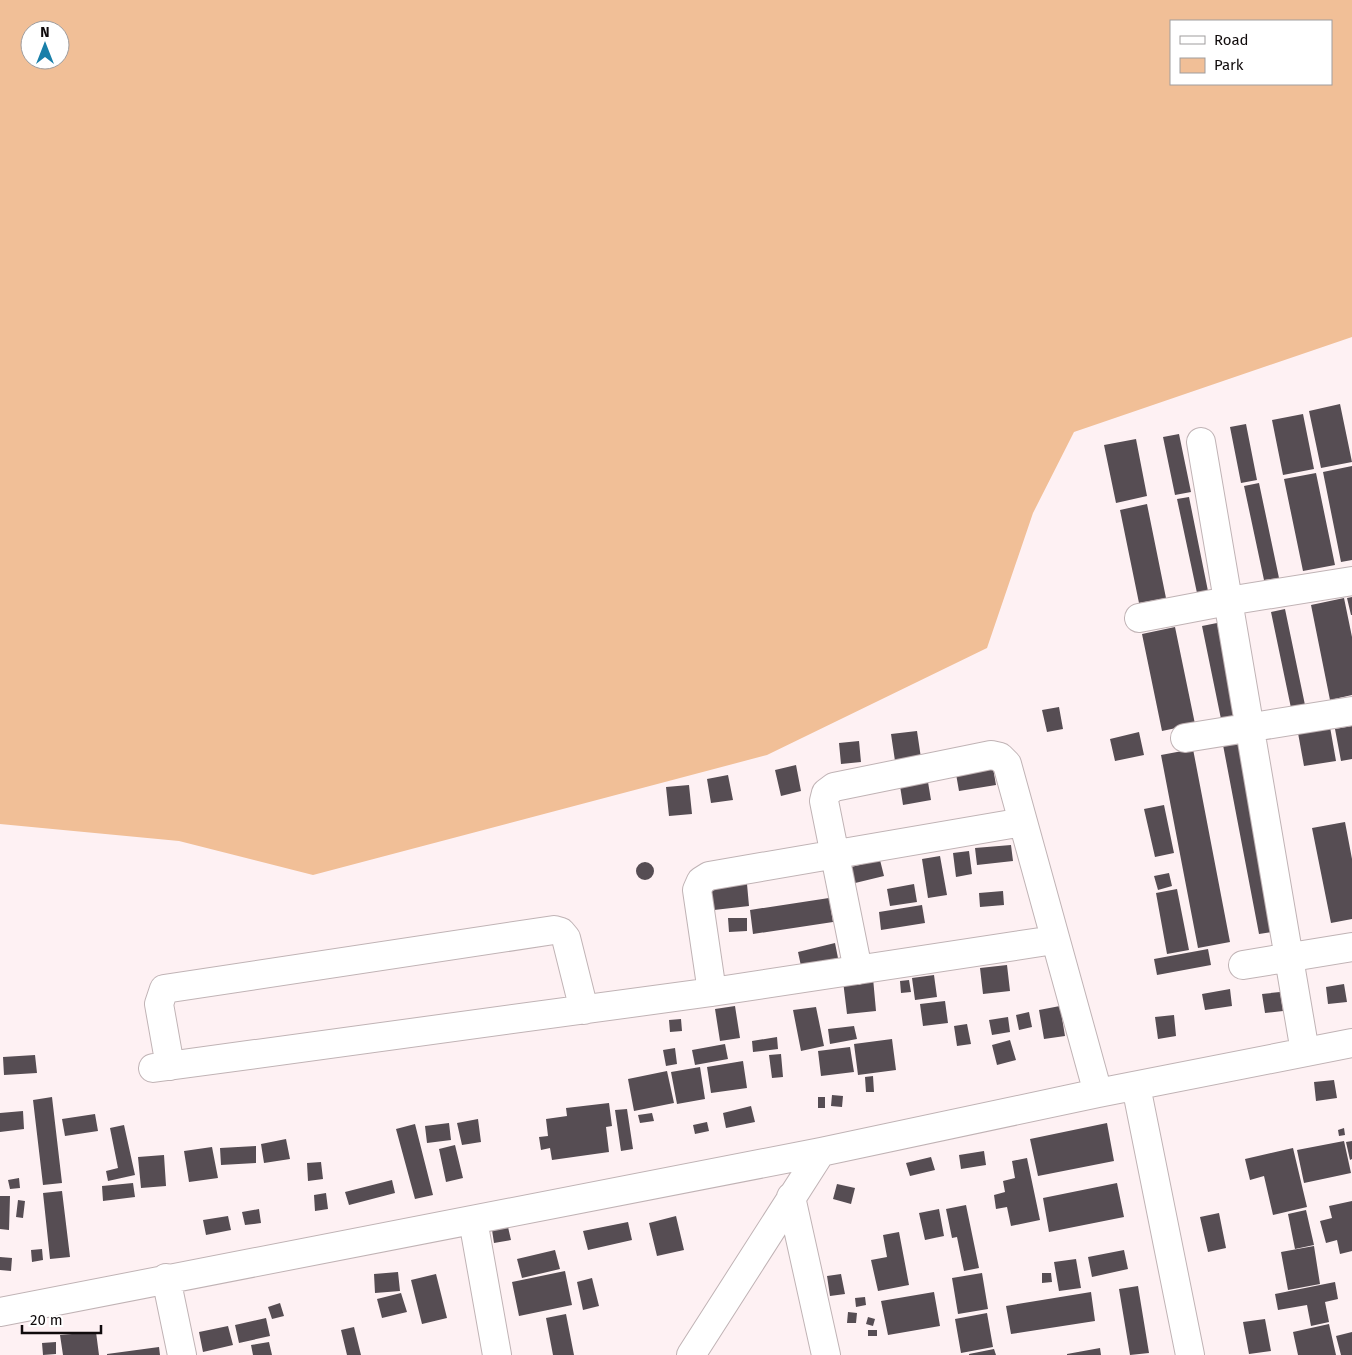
<svg xmlns="http://www.w3.org/2000/svg" width="1352" height="1355" font-family="'Fira Sans',sans-serif">
<rect width="100%" height="100%" fill="#fef1f3"/>
<path fill="#f1bf97" fill-rule="evenodd" d="M0 0H1352V337L1074 432 1033 513 987 648 767 755 313 875 179 841 0 824ZM1171 21H1331V84H1171ZM30 30H60V60H30Z"/>
<path fill="#564d53" d="M1340 404 1352 462 1321 468 1309 411Z
M1303 414 1314 469 1283 475 1272 420Z
M1246 424 1257 480 1241 483 1230 427Z
M1179 434 1191 492 1175 495 1163 437Z
M1136 439 1147 496 1116 503 1104 445Z
M1352 466V560L1341 562 1323 472Z
M1316 473 1335 565 1303 571 1284 479Z
M1259 483 1279 578 1264 580 1244 486Z
M1189 497 1208 591 1197 593 1177 499Z
M1147 504 1166 598 1139 603 1120 510Z
M1352 597V615H1351L1347 598Z
M1344 598 1352 637V695L1330 700 1311 605Z
M1285 609 1305 705 1291 708 1271 612Z
M1217 623 1236 716 1221 719 1202 626Z
M1175 627 1195 724 1162 731 1142 634Z
M1059 707 1063 729 1047 732 1042 710Z
M1352 726V759L1341 761 1335 729Z
M1330 727 1336 761 1304 766 1298 733Z
M917 731 921 758 895 761 891 734Z
M1139 732 1144 755 1115 761 1110 739Z
M859 741 861 762 841 764 839 743Z
M1242 741 1278 931 1259 934 1223 745Z
M1193 749 1230 942 1198 948 1161 755Z
M796 765 801 791 781 796 775 770Z
M993 768 996 785 959 791 956 774Z
M728 775 733 800 711 803 707 779Z
M928 782 931 800 903 805 900 786Z
M689 785 692 814 669 816 666 787Z
M1164 805 1174 853 1155 857 1144 809Z
M1345 822 1352 859V919L1331 923 1312 828Z
M1011 845 1013 861 977 865 975 848Z
M969 851 972 874 956 877 953 853Z
M940 856 947 895 928 898 922 859Z
M880 860 884 876 851 884 847 868Z
M636 871a9 9 0 1 1 18 0a9 9 0 1 1-18 0Z
M1169 873 1172 886 1158 890 1154 876Z
M747 884 749 906 714 910 711 889Z
M914 884 917 902 890 906 887 889Z
M1177 889 1189 950 1167 954 1156 893Z
M1003 891 1004 905 980 907 979 893Z
M829 898 833 922 753 934 750 910Z
M922 905 925 923 881 930 879 912Z
M728 918H747V931L729 932Z
M835 943 838 958 801 966 798 952Z
M1208 949 1211 965 1157 975 1154 959Z
M1007 965 1010 991 983 994 980 968Z
M934 975 937 997 915 1000 912 978Z
M873 978 876 1011 847 1014 843 981Z
M909 980 911 992 901 993 900 981Z
M1344 984 1347 1002 1328 1004 1326 987Z
M1230 989 1232 1006 1205 1010 1202 994Z
M1280 992 1283 1011 1265 1013 1262 994Z
M945 1001 948 1023 923 1026 920 1004Z
M735 1006 740 1038 720 1041 715 1009Z
M1060 1006 1065 1036 1044 1039 1039 1010Z
M816 1007 824 1046 801 1051 793 1010Z
M1029 1012 1032 1027 1019 1030 1016 1015Z
M1174 1015 1176 1036 1158 1039 1155 1017Z
M1008 1017 1010 1032 992 1035 989 1020Z
M681 1019 682 1031 670 1032 669 1020Z
M967 1024 971 1044 957 1046 954 1026Z
M854 1026 857 1039 830 1044 828 1029Z
M777 1037 778 1049 753 1052 752 1041Z
M892 1039 896 1070 858 1075 854 1044Z
M1010 1040 1016 1060 997 1065 992 1045Z
M725 1044 728 1059 695 1065 692 1050Z
M850 1047 854 1072 821 1076 818 1051Z
M675 1048 677 1064 666 1066 663 1050Z
M781 1054 783 1077 772 1078 769 1055Z
M35 1055 37 1073 4 1075 3 1057Z
M743 1061 747 1088 711 1093 707 1067Z
M700 1067 705 1099 677 1104 671 1072Z
M667 1071 674 1103 634 1111 628 1079Z
M873 1076 874 1092H866L865 1077Z
M1334 1080 1337 1098 1316 1101 1314 1082Z
M832 1095 843 1096 842 1107 831 1106Z
M52 1097 62 1183 43 1185 33 1100Z
M818 1097H825V1108H818Z
M609 1103 612 1126 606 1127 609 1152 552 1160 550 1148 541 1150 539 1137 548 1136 546 1119 567 1116 566 1108Z
M751 1106 755 1122 726 1128 723 1113Z
M627 1109 633 1149 621 1151 615 1110Z
M23 1111 24 1129 0 1132V1113Z
M652 1113 654 1121 640 1123 638 1115Z
M95 1114 98 1131 65 1136 62 1119Z
M478 1119 481 1142 462 1145 457 1123Z
M707 1122 709 1131 695 1134 693 1125Z
M449 1123 451 1140 427 1143 425 1126Z
M1107 1123 1114 1161 1038 1176 1030 1139Z
M415 1124 433 1195 415 1199 396 1129Z
M124 1125 135 1175 108 1181 106 1171 118 1168 110 1128Z
M1344 1128 1345 1135 1339 1136 1338 1130Z
M286 1139 290 1159 264 1163 261 1144Z
M1344 1141 1351 1173 1304 1183 1297 1150Z
M1352 1141V1159L1350 1160 1346 1142Z
M455 1145 463 1178 446 1182 439 1149Z
M256 1146V1163L221 1165 220 1148Z
M212 1147 218 1178 189 1182 184 1151Z
M1293 1148 1307 1207 1273 1215 1264 1176 1250 1180 1245 1159Z
M984 1151 986 1165 961 1169 959 1155Z
M164 1155 166 1186 141 1188 138 1157Z
M931 1157 935 1170 910 1176 906 1163Z
M1027 1158 1040 1220 1011 1226 1007 1207 996 1209 994 1195 1005 1192 1003 1181 1015 1178 1012 1161Z
M321 1162 323 1179 308 1181 307 1163Z
M19 1178 20 1188 10 1189 8 1180Z
M392 1180 395 1193 349 1205 345 1192Z
M133 1183 135 1197 103 1201 102 1186Z
M1117 1183 1124 1217 1049 1232 1043 1198Z
M837 1184 855 1188 851 1204 833 1199Z
M62 1191 70 1257 50 1259 43 1193Z
M326 1193 328 1209 315 1211 314 1195Z
M0 1196H10L9 1230 0 1229Z
M18 1200 25 1201 23 1218 16 1217Z
M1352 1201V1251L1340 1254 1337 1240 1326 1243 1320 1221 1332 1218 1329 1206Z
M966 1205 979 1268 964 1271 957 1237 952 1238 946 1209Z
M259 1209 261 1223 245 1225 242 1212Z
M939 1209 944 1236 925 1240 919 1213Z
M1306 1210 1314 1245 1295 1249 1288 1214Z
M1219 1213 1226 1248 1208 1252 1200 1217Z
M228 1216 231 1230 206 1235 203 1220Z
M676 1216 684 1250 657 1256 649 1223Z
M628 1222 632 1240 588 1250 583 1231Z
M508 1227 511 1240 494 1243 492 1230Z
M899 1232 909 1285 878 1291 871 1260 887 1257 883 1235Z
M1314 1246 1320 1284 1288 1290 1281 1252Z
M42 1249 43 1260 32 1262 31 1250Z
M555 1250 560 1269 522 1278 517 1259Z
M1124 1250 1128 1269 1092 1277 1088 1257Z
M0 1257 12 1258 11 1271 0 1270Z
M1076 1259 1081 1288 1059 1291 1054 1262Z
M565 1271 572 1305 519 1316 512 1282Z
M398 1272 400 1291 375 1293 374 1274Z
M982 1273 988 1309 958 1314 952 1278Z
M1042 1273H1051L1052 1282 1042 1283Z
M436 1274 447 1318 422 1324 411 1280Z
M841 1274 845 1294 830 1296 827 1276Z
M592 1278 599 1306 583 1310 577 1282Z
M1335 1282 1338 1299 1325 1302 1329 1322 1311 1326 1307 1305 1278 1310 1275 1294Z
M1138 1286 1149 1353 1130 1355 1119 1289Z
M934 1292 940 1326 888 1335 881 1301Z
M1091 1292 1095 1321 1011 1334 1006 1306Z
M401 1293 407 1312 382 1318 377 1299Z
M865 1297 866 1305 856 1307 855 1298Z
M280 1303 284 1316 272 1319 268 1307Z
M848 1312 857 1313 856 1323H847Z
M987 1313 993 1347 961 1353 955 1319Z
M566 1314 574 1355H553L546 1318Z
M868 1317 875 1319 873 1326 866 1324Z
M266 1318 270 1336 239 1343 235 1325Z
M1265 1319 1271 1351 1249 1354 1243 1322Z
M1329 1324 1336 1355H1298L1293 1332Z
M228 1326 233 1345 203 1352 199 1332Z
M354 1327 361 1355H347L341 1330Z
M868 1330H877V1336H868Z
M96 1332 99 1355H63L60 1335Z
M1352 1332V1355H1341L1336 1336Z
M56 1342V1354L43 1355 42 1343Z
M269 1342 272 1355H253L251 1345Z
M159 1347 160 1355H107V1354Z
M1100 1348 1101 1355H1067V1354Z
M994 1349 996 1355H969V1354Z"/>
<g fill="none" stroke-linecap="round" stroke-linejoin="round">
<g stroke="#c0b3b5" stroke-width="30">
<path id="minor" d="M1201 442 1305 1052
M1139 618 1228 601 1352 581
M1185 738 1352 711
M1243 965 1352 947
M858 970 824 801 826 793 834 787 991 755 1000 757 1007 764 1098 1093
M712 992 697 890 701 881 709 876 1023 822
M170 1066 159 1004 164 989 554 930 561 932 566 938 584 1010
M153 1068 712 992 1054 940
M1136 1086 1190 1355
M791 1197 826 1355
M473 1220 497 1355
M166 1278 182 1355
M0 1312 821 1152 1098 1093 1352 1043
M691 1355 821 1152"/>
</g>
<use href="#minor" stroke="#fff" stroke-width="28"/>
</g>
<rect x="1170" y="20" width="162" height="65" fill="#ffffff" stroke="#9f9d9e"/>
<rect x="1180" y="36" width="25" height="8" fill="#ffffff" stroke="#9f9d9e"/>
<text x="1214" y="45" font-size="15" fill="#100b0c">Road</text>
<rect x="1180" y="58" width="25" height="15" fill="#f1bf97" stroke="#9f9d9e"/>
<text x="1214" y="70" font-size="15" fill="#100b0c">Park</text>
<g transform="translate(45 45)"><circle r="24" fill="#ffffff" stroke="#9f9d9e"/>
<path d="M0-4L9 19L0 12L-9 19Z" fill="#187fa9"/>
<text y="-8" font-size="14" font-weight="bold" text-anchor="middle" fill="#100b0c">N</text>
</g>
<path d="M22 1325v8h79v-8" fill="none" stroke="#100b0c" stroke-width="2.5"/>
<text x="30" y="1325" font-size="15" fill="#100b0c" stroke="#ffffff" stroke-width="4" paint-order="stroke">20 m</text>
</svg>
